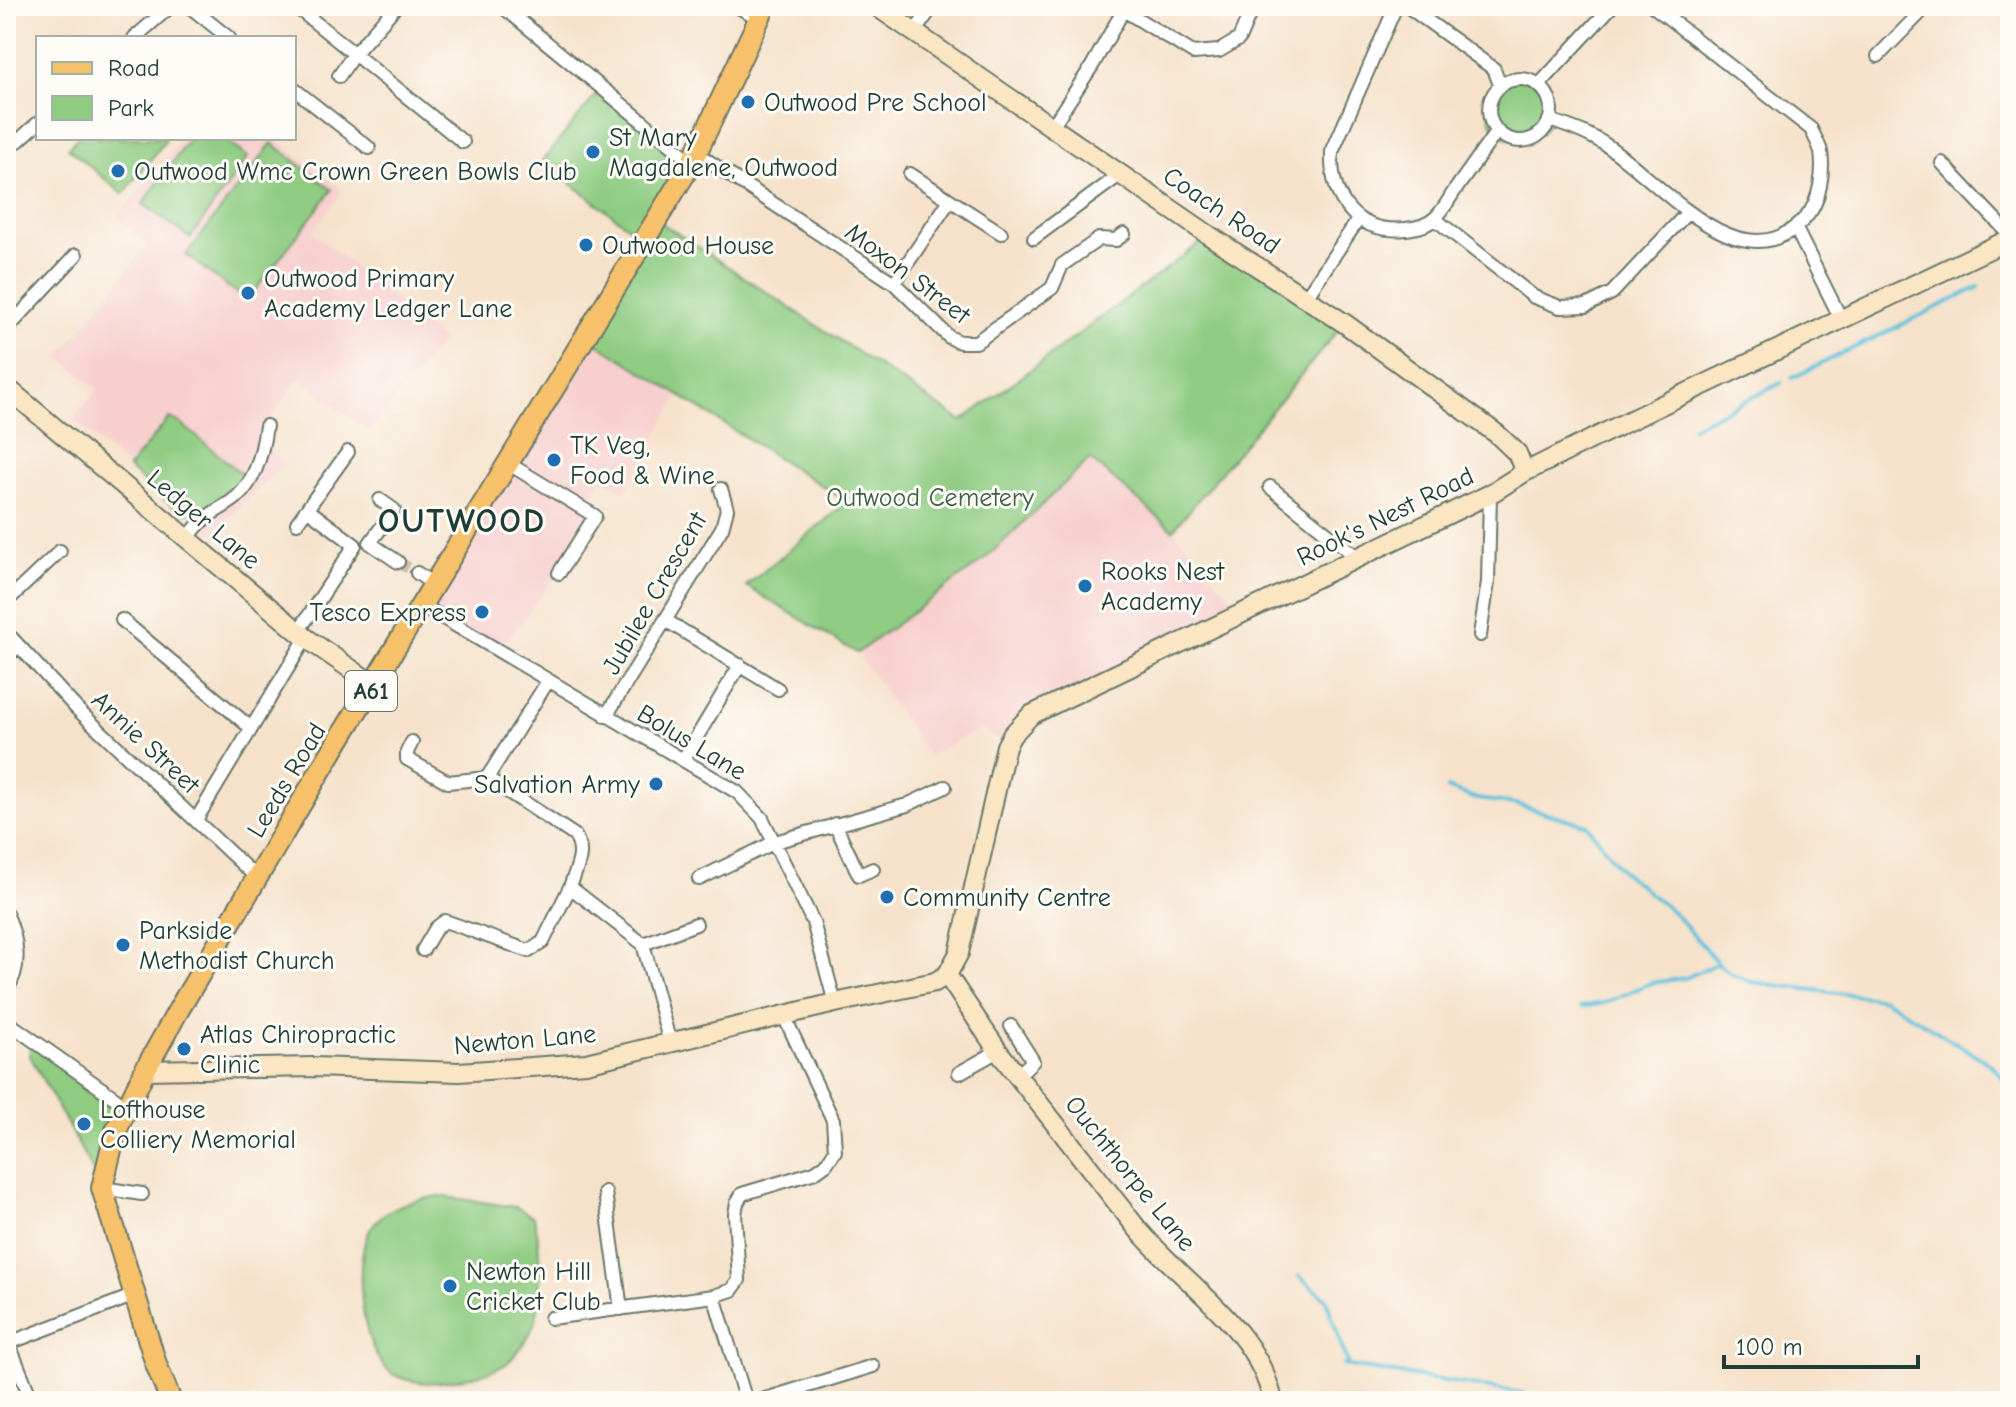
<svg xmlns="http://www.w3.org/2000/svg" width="2016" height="1407" font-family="'Comic Neue',sans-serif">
<rect width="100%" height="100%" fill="#fdfcf7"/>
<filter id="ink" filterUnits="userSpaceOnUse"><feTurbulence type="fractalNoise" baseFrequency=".0125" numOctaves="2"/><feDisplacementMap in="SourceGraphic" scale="16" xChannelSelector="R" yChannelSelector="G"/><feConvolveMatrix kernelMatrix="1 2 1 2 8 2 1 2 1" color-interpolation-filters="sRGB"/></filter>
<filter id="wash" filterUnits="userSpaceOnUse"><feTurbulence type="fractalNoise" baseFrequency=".006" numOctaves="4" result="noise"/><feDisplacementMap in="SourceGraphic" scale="32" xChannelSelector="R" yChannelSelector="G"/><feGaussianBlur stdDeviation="1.8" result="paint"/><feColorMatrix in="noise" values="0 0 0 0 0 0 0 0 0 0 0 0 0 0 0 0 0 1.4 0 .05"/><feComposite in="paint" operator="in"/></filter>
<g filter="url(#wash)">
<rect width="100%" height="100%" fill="#f6e2cb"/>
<path fill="#f7d0ce" d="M182 138H275L343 191 312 232 443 340 369 432 299 378 273 415 269 449 285 464 211 534 181 513 73 419 98 389 59 357 147 246 117 218Z
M586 336 679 395 626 491 602 479 584 508 595 516 559 573 498 651 423 607Z
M1090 459 1173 530 1244 612 1046 706 1006 746 981 728 929 756 857 653 984 560Z"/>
<path fill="#8fcc82" stroke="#57845b" stroke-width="2" d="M1489 110a31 31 0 1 1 62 0a31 31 0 1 1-62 0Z
M602 88 692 162 657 220 962 421 1210 236 1344 323 1173 530 1090 459 984 560 857 653 746 586 847 502 586 336 644 239 542 161Z
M77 138H164L166 140 123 194 68 148Z
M190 138H221L248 157 190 238 143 204Z
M272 143 332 190 247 301 186 255Z
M169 418 179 422 249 480 203 517 195 512 181 513 128 468Z
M29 1038 126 1106 102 1188 30 1056Z
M440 1196 516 1207 534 1217C540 1238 542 1298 536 1319 532 1333 517 1356 506 1364 492 1373 470 1377 454 1380 433 1384 407 1385 389 1371 360 1350 352 1257 371 1228 385 1206 415 1199 440 1196Z"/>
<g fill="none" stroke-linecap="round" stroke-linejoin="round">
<path stroke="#5ec1dc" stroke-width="4" d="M1792 378 1979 287
M1692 427 1781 383
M1447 788 1477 799 1515 804 1587 825 1623 872 1674 913 1718 963 1730 973 1751 982 1884 999 1982 1059 1994 1067 2010 1086
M1581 1007 1604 1003 1651 983 1685 978 1718 963
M1299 1276 1326 1299 1348 1365
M1343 1365 1522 1393 1537 1401
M1074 1401C1093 1399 1113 1392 1130 1401"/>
</g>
</g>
<g filter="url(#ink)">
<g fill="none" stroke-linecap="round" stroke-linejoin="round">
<path stroke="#cbc1ad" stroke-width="12" stroke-dasharray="12 6" stroke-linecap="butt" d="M398 562 417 573"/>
<g stroke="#6a7769" stroke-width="16">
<path id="street" d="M189 6 229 38
M295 6 463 142
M502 6 692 162
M736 6 759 18
M1117 6 1193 53 1219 51 1239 39 1253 6
M1396 6 1332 152C1330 199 1356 234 1406 229 1416 228 1428 225 1435 218 1442 212 1448 201 1453 193 1468 172 1482 152 1497 131
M1407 6 1494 69 1500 85
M915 31 933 6
M134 38 171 6
M1878 56 1927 6
M339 76 354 54 396 6
M1489 110a31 31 0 1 1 62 0a31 31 0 1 1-62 0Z
M1539 85 1612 6
M294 89 369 148
M1549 120C1570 127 1588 133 1606 145 1659 179 1742 290 1807 216 1820 201 1824 172 1821 152 1819 144 1814 136 1811 129L1653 6
M1053 125 1092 66 1123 11
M6 145 18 141 38 123
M696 153 894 283 949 337 960 342H976L1052 288 1062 265 1099 239 1116 240 1124 234
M1942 163 2010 235
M910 174 1001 233
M1435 219 1534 297 1560 307 1586 306 1612 293 1688 212
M1796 229 1841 319
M1034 238 1121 174
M894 283 950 200
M1306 297 1358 220
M6 330 76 255
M509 464 595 516 559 573
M1270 487 1358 558
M380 500 394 510 370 543 398 562
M297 523 348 452
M187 539C205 515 206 518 229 503 255 487 262 454 266 426
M417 573 436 586
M6 602 60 551
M423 606 737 792 762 818 813 922 835 1003
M122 620 251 728
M665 620 778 689
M6 632 19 646
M298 632 355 545 307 509
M1480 635 1488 582 1490 494
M6 657 19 646 78 710 258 879
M606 716 722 528 727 509 721 489
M412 742 407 752V759L448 782 487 778 574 835C587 852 576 869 570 887L643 944 696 924
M683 760 740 665
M487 778 548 681
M196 820 306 638
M835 824 859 875 873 869
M699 879 775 842 907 805 945 787
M6 913C17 937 23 968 6 990
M643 944 670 1043
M423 950 436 928 445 921 529 951 543 942 570 887
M6 1021 126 1106
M1011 1026 1033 1061 1018 1075
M959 1073 998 1051
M102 1188 142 1194
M605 1192 621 1309
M714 1296 746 1401
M551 1318 714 1296 732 1290 739 1280 735 1214 737 1203 742 1194 815 1172 826 1164 835 1151 833 1120 784 1016
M6 1337 32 1401
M9 1343 135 1295
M759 1401 873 1366"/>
</g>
<g stroke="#6a7769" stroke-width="22">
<path id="secondary" d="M876 6 1210 236 1344 323 1497 434 1517 453 1525 472
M6 387 306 638 374 685
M947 975 998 1051 1136 1227C1182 1283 1257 1326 1273 1401
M145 1070 314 1067 459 1072 586 1063 835 1003 935 982 947 975 959 953 1006 746 1012 735 1031 715 1490 494 1525 472 1653 409 2010 239"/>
</g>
<g stroke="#6a7769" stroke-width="24">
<path id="primary" d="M171 1401 156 1364 102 1188 115 1133 145 1070 179 1009 334 748 692 162 765 6"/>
</g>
<use href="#street" stroke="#fff" stroke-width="12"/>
<use href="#secondary" stroke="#fbe6c4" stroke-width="18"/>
<use href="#primary" stroke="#f6c16b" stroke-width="20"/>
</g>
</g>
<g fill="#1f6fb2" stroke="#fdfcf7" stroke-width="3">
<circle cx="748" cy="102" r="8"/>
<circle cx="593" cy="152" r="8"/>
<circle cx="118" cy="171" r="8"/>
<circle cx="586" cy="245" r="8"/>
<circle cx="248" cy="293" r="8"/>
<circle cx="554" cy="460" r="8"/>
<circle cx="1085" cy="586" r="8"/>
<circle cx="482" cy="612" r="8"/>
<circle cx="656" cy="784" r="8"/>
<circle cx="887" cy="897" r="8"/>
<circle cx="123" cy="945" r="8"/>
<circle cx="184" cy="1049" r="8"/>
<circle cx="84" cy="1124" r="8"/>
<circle cx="450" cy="1286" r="8"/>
</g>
<g text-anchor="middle" stroke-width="6" stroke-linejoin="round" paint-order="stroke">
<rect fill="#fdfcf7" stroke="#62766e" stroke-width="2" x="345" y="671" width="52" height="40" rx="6"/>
<g font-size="24" font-weight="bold" fill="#1f3d34">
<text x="371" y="699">A61</text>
</g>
<g font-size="26" fill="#1f3d34" stroke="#fdfcf7" text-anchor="start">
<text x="764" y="111">Outwood Pre School</text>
<text x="609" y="146">St Mary<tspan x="609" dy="30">Magdalene, Outwood</tspan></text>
<text x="134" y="180">Outwood Wmc Crown Green Bowls Club</text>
<text x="602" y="254">Outwood House</text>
<text x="264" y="287">Outwood Primary<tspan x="264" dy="30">Academy Ledger Lane</tspan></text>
<text x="570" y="454">TK Veg,<tspan x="570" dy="30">Food &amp; Wine</tspan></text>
<text x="1101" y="580">Rooks Nest<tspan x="1101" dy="30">Academy</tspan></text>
<text x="466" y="621" text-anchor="end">Tesco Express</text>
<text x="640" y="793" text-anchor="end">Salvation Army</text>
<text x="903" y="906">Community Centre</text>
<text x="139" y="939">Parkside<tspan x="139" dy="30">Methodist Church</tspan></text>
<text x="200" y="1043">Atlas Chiropractic<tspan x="200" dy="30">Clinic</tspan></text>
<text x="100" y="1118">Lofthouse<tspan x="100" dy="30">Colliery Memorial</tspan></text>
<text x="466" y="1280">Newton Hill<tspan x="466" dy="30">Cricket Club</tspan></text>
</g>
<g font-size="26" fill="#1f3d34" stroke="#fdfcf7">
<text transform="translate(1222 210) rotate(34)" y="9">Coach Road</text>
<text transform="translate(908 273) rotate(37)" y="9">Moxon Street</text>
<text transform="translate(1385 516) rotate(-26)" y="9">Rook's Nest Road</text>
<text transform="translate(204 519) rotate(40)" y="9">Ledger Lane</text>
<text transform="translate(654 593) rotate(-60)" y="9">Jubilee Crescent</text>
<text transform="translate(146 742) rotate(43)" y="9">Annie Street</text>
<text transform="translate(692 742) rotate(31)" y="9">Bolus Lane</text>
<text transform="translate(286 780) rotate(-59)" y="9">Leeds Road</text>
<text transform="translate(525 1039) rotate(-5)" y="9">Newton Lane</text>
<text transform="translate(1131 1173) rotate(51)" y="9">Ouchthorpe Lane</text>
</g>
<g font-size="26" fill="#3b6148" stroke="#fdfcf7">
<text x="930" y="506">Outwood Cemetery</text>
</g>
<g font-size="34" font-weight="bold" letter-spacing="2" fill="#1f3d34" stroke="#fdfcf7">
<text x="462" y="532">OUTWOOD</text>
</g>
</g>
<rect width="2016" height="1407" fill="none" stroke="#fdfcf7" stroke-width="32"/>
<rect x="36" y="36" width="260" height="104" fill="#fdfcf7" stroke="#a4b0a9" stroke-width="2"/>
<rect x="52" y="62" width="40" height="12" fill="#f6c16b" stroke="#a4b0a9" stroke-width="2"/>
<text x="108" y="76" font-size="24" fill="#1f3d34">Road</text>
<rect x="52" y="96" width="40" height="24" fill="#8fcc82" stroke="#a4b0a9" stroke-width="2"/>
<text x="108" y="116" font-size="24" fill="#1f3d34">Park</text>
<path d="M1724 1355v12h194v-12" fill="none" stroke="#1f3d34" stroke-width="4"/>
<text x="1736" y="1355" font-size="24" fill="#1f3d34" stroke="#fdfcf7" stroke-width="6" paint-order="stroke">100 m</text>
</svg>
